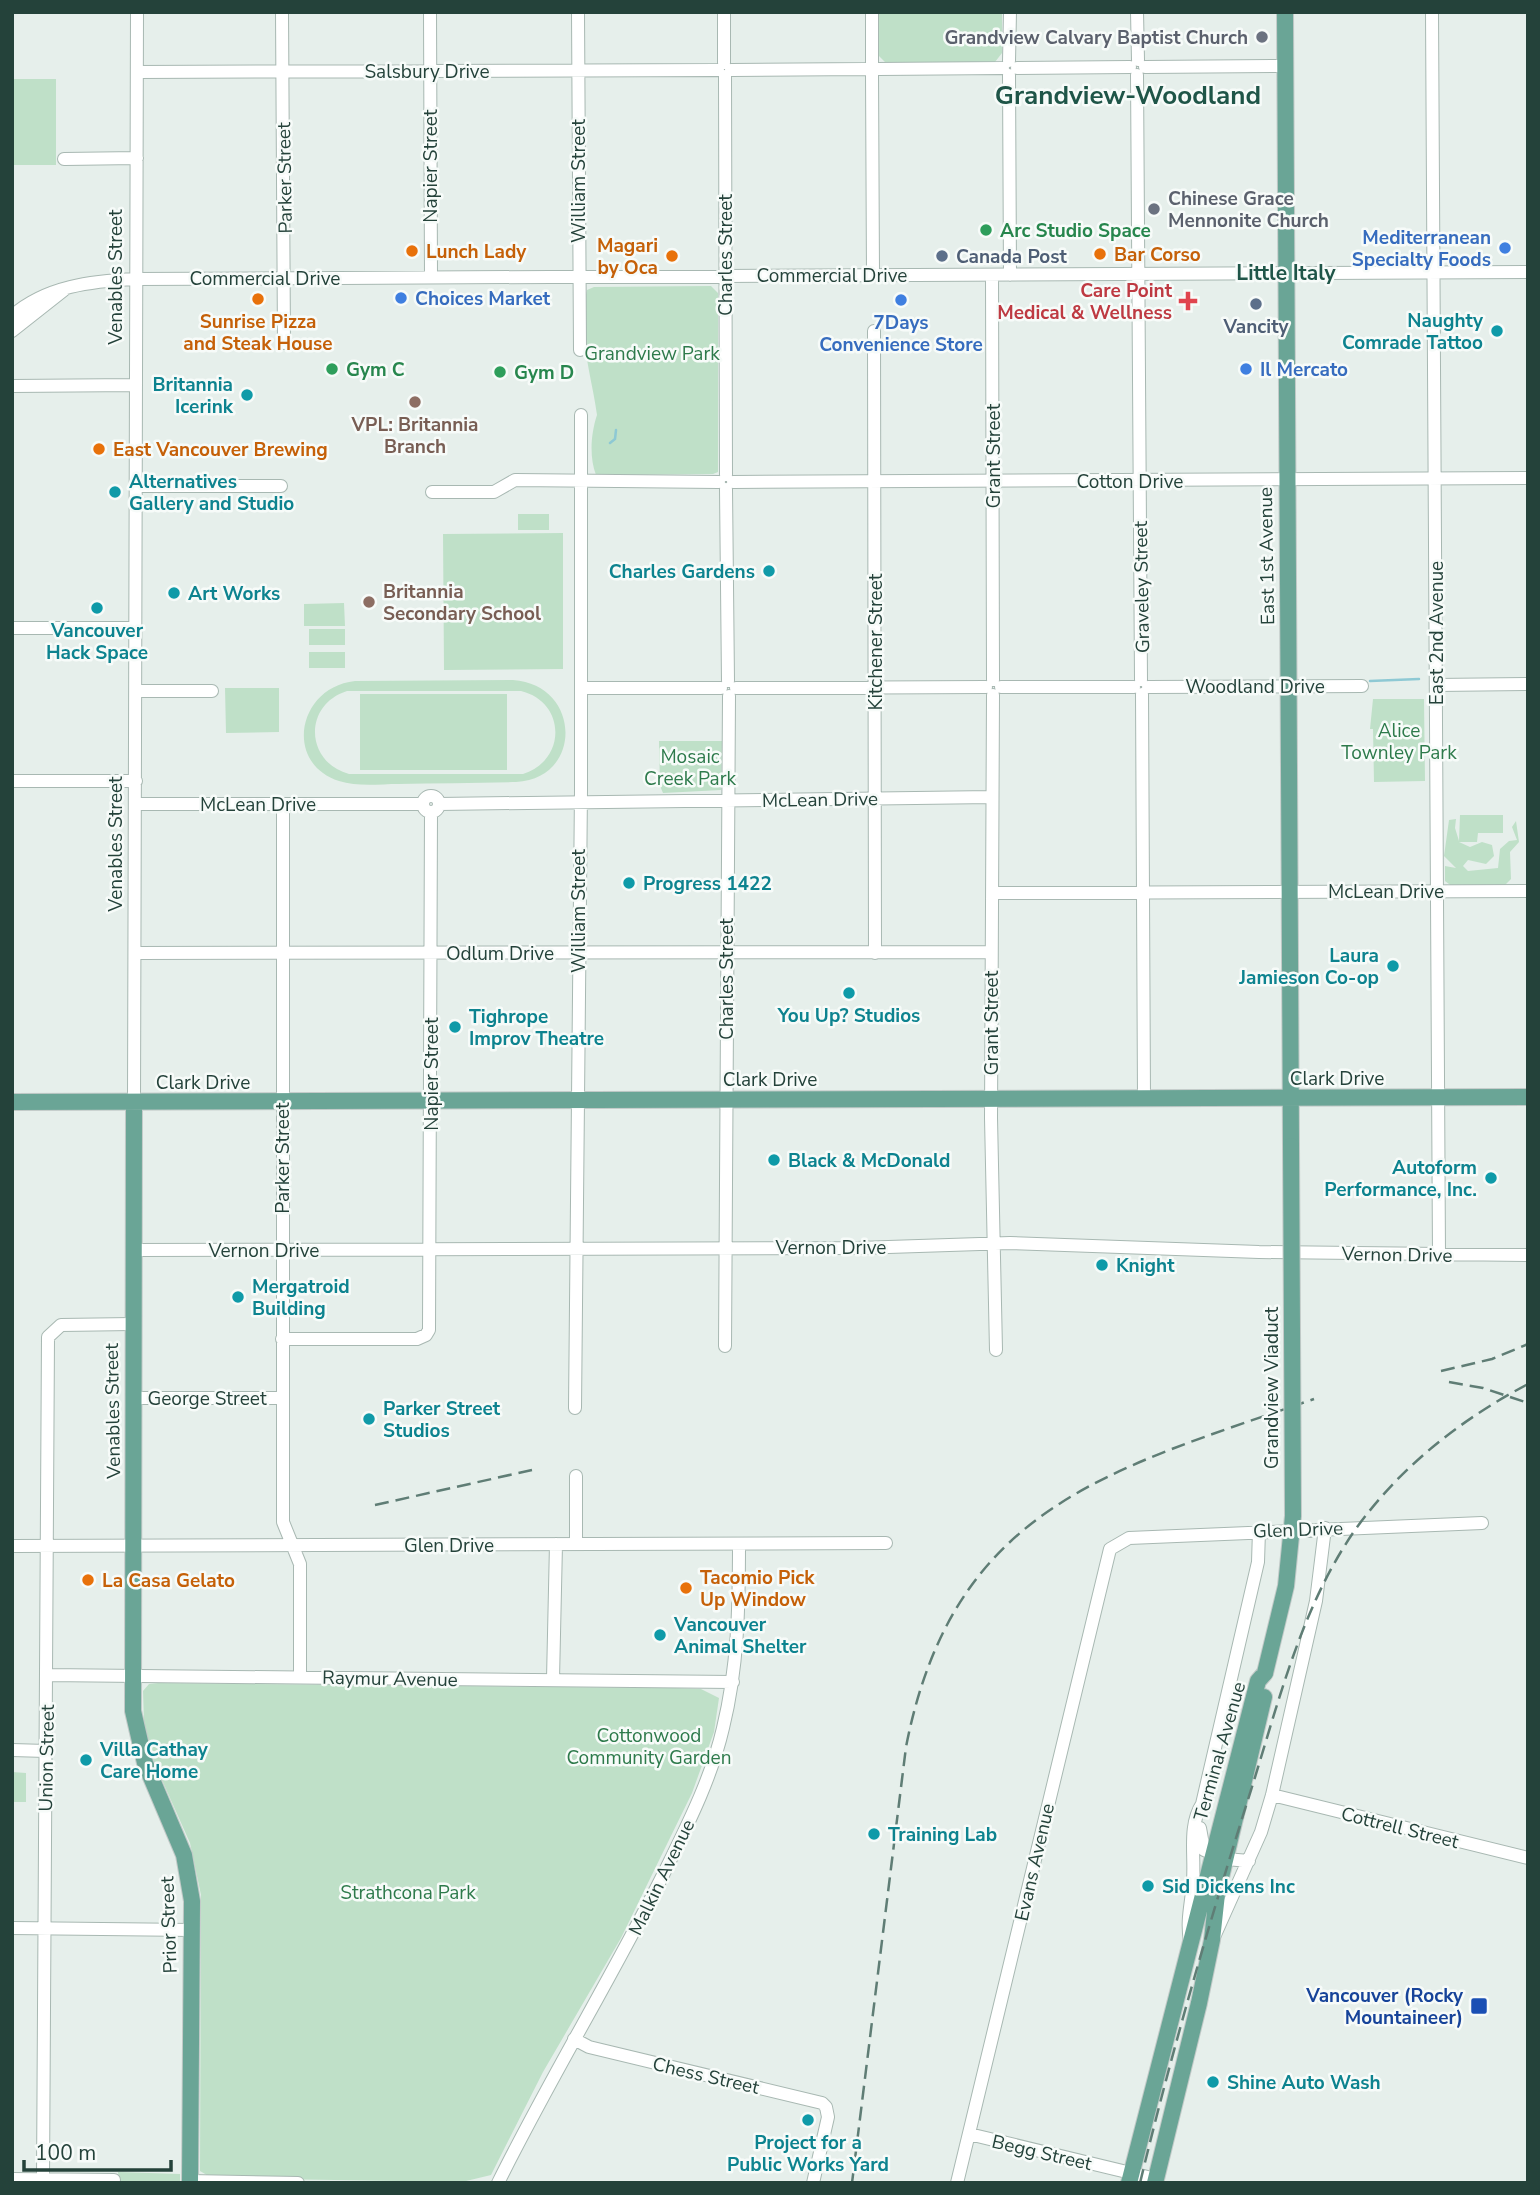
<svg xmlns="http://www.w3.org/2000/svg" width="1540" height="2195" font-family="'Nunito Sans',sans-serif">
<rect width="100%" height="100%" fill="#e6efeb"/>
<path fill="#bfe0c8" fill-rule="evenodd" d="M878 12H1002V53L995 62H885L879 56Z
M12 79H56V165H12Z
M711 286 718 293V472L713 474 596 475C589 457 591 433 597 415 592 377 576 330 587 290L594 287Z
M518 514H549V530H518Z
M563 533V669L444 670 443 534Z
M344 603 345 626H304V604Z
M309 629H345V645H309Z
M309 652H345V668H309Z
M513 680C582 685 583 779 516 782 477 783 437 783 398 784 380 784 357 787 339 781 283 763 298 687 355 681ZM347 691H521C566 702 567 760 523 774H349C305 762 303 705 347 691Z
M225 688H279V732L226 733Z
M360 694H507V770H360Z
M1373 699H1424L1425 781 1374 782 1373 729H1370Z
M659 741H722L721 790 663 793 660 786Z
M1460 815H1503V833H1478L1477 842H1459L1470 847 1482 842 1492 845 1494 856 1486 864 1468 860 1463 866 1468 871 1498 868 1500 849 1509 841 1517 840 1512 827 1516 821 1519 842 1510 852 1511 879 1504 886 1453 887 1445 881V866L1456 868 1444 856 1449 820 1456 819 1455 828 1459 841Z
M158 1683 676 1688 701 1689 719 1698 714 1732 692 1793 621 1938 543 2072 491 2175 462 2182 212 2178 200 2171 201 1895 190 1843 154 1762 144 1722 143 1691 149 1684Z
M12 1772 26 1773V1802H12Z
M118 2172 180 2174V2183H119Z"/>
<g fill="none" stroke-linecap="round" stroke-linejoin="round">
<path stroke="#8ec9d4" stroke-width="2.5" d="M610 443 615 439 616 430
M1370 681 1419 679"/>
<g stroke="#a8b8b2" stroke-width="14">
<path id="minor" d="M282 12 284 343
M430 12 431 277
M578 12 580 350
M724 12V63
M872 12V63
M1137 12 1138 60
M1432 12 1439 1255
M1009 61 1010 12
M1145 67 1285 66
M1017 68 1130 67
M878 69 1003 68
M731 70 866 69
M137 72 718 70
M872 74 873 275
M1009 75 1010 275
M1137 75 1141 680
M725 76 726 475
M64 159 137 158
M992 275 993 680
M12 316C46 286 92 281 136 279L1528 272
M12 331 64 290
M874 331 875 953
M12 386 136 385
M733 482 1528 478
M136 486H281
M726 489 728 681
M432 492H494L515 480 719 482
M12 628H136
M1436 685 1528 684
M1001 687H1134
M1148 687 1362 686
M581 688H721
M736 688 986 687
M136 691H212
M1142 694 1144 1098
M993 695 991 1118 996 1350
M12 781H136
M423 804a8 8 0 1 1 16 0a8 8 0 1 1-16 0Z
M136 804H423
M283 804V1522L300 1564V1677
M439 804 992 797
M992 893 1528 891
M135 953 991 952
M134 1103 137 12
M133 1250 858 1248 1010 1243 1259 1252 1528 1255
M282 1339H417L426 1335 429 1330 431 812
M725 1346 729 696
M132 1398H282
M575 1408 581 790V415
M576 1544V1476
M12 1546 886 1543
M47 1675 733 1682
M553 1679 556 1544
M12 1750 46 1751
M1272 1795 1528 1858
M1200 1828 1204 1850 1226 1859 1249 1861
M12 1928 192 1930
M1214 1937 1261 1832 1272 1795 1316 1601 1325 1528
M1190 1941C1186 1919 1192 1902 1193 1880 1195 1855 1188 1826 1202 1804L1258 1562 1259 1531
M574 2039 589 2047 822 2103 826 2107 828 2117 813 2183
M969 2134 1156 2179
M12 2179 114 2180
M43 2179 48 1337 61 1325 132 1324
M190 2181 298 2183
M498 2183C550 2078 611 1979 663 1875 686 1828 711 1780 723 1728 738 1667 739 1607 739 1544
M957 2183 1110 1549 1129 1538 1482 1523"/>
</g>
<g stroke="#c2cac8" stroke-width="18">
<path id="major" d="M1285 12 1291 1146
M12 1102 1528 1097
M134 1103 133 1711 145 1763 184 1855 192 1901 190 2183
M1129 2183 1258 1681 1265 1673
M1155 2183 1199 2003 1212 1940 1217 1894 1264 1697"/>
</g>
<use href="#minor" stroke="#fff" stroke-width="12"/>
<use href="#major" stroke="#6aa596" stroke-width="16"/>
<path stroke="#5f7d75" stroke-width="2.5" stroke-dasharray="14 7" stroke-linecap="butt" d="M1441 1371 1492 1359 1528 1344
M1449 1382 1483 1388 1528 1403
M375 1505 532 1470
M852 2183 906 1747C953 1506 1110 1470 1314 1399
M1140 2183C1172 2050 1210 1920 1251 1790 1279 1701 1301 1608 1355 1530 1400 1467 1460 1420 1528 1384"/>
<g stroke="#c2cac8" stroke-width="18" stroke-linecap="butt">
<path id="major-bridge" d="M1265 1673 1286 1586 1293 1516 1291 1146"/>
</g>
<use href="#major-bridge" stroke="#6aa596" stroke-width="16"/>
</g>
<g fill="#6b7280" stroke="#f7fbf9" stroke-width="2.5">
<circle cx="1262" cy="37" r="7"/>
<circle cx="1154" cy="209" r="7"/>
</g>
<g fill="#2e9e5b" stroke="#f7fbf9" stroke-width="2.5">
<circle cx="986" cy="230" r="7"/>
<circle cx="332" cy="369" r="7"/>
<circle cx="500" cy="372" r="7"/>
</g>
<g fill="#3f7fe0" stroke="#f7fbf9" stroke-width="2.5">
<circle cx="1505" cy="248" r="7"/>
<circle cx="401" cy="298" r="7"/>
<circle cx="901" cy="300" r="7"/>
<circle cx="1246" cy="369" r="7"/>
</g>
<g fill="#e8710a" stroke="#f7fbf9" stroke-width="2.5">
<circle cx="412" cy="251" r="7"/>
<circle cx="1100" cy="254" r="7"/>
<circle cx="672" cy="256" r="7"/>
<circle cx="258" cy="299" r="7"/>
<circle cx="99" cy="449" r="7"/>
<circle cx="88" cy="1580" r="7"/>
<circle cx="686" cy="1588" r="7"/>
</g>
<g fill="#5c6f8a" stroke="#f7fbf9" stroke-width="2.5">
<circle cx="942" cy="256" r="7"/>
<circle cx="1256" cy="304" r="7"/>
</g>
<path fill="#e0444e" stroke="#f7fbf9" stroke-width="2.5" d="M1184.5 290.5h7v7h7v7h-7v7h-7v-7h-7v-7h7z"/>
<g fill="#0f9aa8" stroke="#f7fbf9" stroke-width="2.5">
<circle cx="1497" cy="331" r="7"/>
<circle cx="247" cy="395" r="7"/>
<circle cx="115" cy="492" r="7"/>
<circle cx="769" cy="571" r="7"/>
<circle cx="174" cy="593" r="7"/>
<circle cx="97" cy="608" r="7"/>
<circle cx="629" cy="883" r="7"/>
<circle cx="1393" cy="966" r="7"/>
<circle cx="849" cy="993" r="7"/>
<circle cx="455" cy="1027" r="7"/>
<circle cx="774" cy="1160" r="7"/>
<circle cx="1491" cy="1178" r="7"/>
<circle cx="1102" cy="1265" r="7"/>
<circle cx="238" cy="1297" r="7"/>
<circle cx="369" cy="1419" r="7"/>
<circle cx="660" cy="1635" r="7"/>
<circle cx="86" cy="1760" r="7"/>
<circle cx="874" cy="1834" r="7"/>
<circle cx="1148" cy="1886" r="7"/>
<circle cx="1213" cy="2082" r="7"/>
<circle cx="808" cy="2120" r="7"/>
</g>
<g fill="#8d6e63" stroke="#f7fbf9" stroke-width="2.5">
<circle cx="415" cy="402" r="7"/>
<circle cx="369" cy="602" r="7"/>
</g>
<rect fill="#1a4fb4" stroke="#f7fbf9" stroke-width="2.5" x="1470" y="1997" width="18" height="18" rx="3.5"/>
<g text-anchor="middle" stroke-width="5" stroke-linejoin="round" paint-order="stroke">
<g font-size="19" font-weight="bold" fill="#5b616d" stroke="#f7fbf9" text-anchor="end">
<text x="1248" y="44">Grandview Calvary Baptist Church</text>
<text x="1168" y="205" text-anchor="start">Chinese Grace<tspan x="1168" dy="22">Mennonite Church</tspan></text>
</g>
<g font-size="19" fill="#24423a" stroke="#f7fbf9">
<text x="427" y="78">Salsbury Drive</text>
<text transform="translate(430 166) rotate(-90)" y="7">Napier Street</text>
<text transform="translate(284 178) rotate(-91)" y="7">Parker Street</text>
<text transform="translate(578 181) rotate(-90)" y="7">William Street</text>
<text transform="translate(725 255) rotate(-90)" y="7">Charles Street</text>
<text x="832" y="282">Commercial Drive</text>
<text transform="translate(115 277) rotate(-90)" y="7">Venables Street</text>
<text x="265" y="285">Commercial Drive</text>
<text transform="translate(993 456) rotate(-90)" y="7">Grant Street</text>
<text x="1130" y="488">Cotton Drive</text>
<text transform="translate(1266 556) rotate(-91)" y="7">East 1st Avenue</text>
<text transform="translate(1141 587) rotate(-91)" y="7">Graveley Street</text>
<text transform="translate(1436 633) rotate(-90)" y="7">East 2nd Avenue</text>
<text transform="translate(875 642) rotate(-90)" y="7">Kitchener Street</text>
<text x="1255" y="693">Woodland Drive</text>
<text transform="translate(820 799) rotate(-1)" y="7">McLean Drive</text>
<text x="258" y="811">McLean Drive</text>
<text transform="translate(115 844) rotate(-90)" y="7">Venables Street</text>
<text x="1386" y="898">McLean Drive</text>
<text transform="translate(578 911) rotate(-90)" y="7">William Street</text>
<text x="500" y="960">Odlum Drive</text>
<text transform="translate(726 979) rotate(-90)" y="7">Charles Street</text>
<text transform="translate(991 1023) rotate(-90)" y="7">Grant Street</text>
<text transform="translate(431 1074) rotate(-90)" y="7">Napier Street</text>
<text x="1337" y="1085">Clark Drive</text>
<text x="770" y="1086">Clark Drive</text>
<text x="203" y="1089">Clark Drive</text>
<text transform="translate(282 1158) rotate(-90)" y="7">Parker Street</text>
<text x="831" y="1254">Vernon Drive</text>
<text x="264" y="1257">Vernon Drive</text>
<text transform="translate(1397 1254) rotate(1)" y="7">Vernon Drive</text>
<text transform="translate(1271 1388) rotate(-90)" y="7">Grandview Viaduct</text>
<text x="207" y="1405">George Street</text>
<text transform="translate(112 1411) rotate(-91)" y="7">Venables Street</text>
<text transform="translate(1298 1529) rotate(-2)" y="7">Glen Drive</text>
<text x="449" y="1552">Glen Drive</text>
<text transform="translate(390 1678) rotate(1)" y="7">Raymur Avenue</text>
<text transform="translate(1219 1751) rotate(-74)" y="7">Terminal Avenue</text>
<text transform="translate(46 1758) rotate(-89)" y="7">Union Street</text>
<text transform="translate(1400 1827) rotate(14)" y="7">Cottrell Street</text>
<text transform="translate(1034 1862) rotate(-77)" y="7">Evans Avenue</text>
<text transform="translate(661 1877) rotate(-64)" y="7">Malkin Avenue</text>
<text transform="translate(168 1925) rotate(-92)" y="7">Prior Street</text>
<text transform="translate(706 2075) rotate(13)" y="7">Chess Street</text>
<text transform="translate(1042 2152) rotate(13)" y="7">Begg Street</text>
</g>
<g font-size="19" font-weight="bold" fill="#27864d" stroke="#f7fbf9" text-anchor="start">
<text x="1000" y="237">Arc Studio Space</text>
<text x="346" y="376">Gym C</text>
<text x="514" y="379">Gym D</text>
</g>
<g font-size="19" font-weight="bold" fill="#366cbe" stroke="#f7fbf9" text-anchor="start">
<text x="1491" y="244" text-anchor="end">Mediterranean<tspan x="1491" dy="22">Specialty Foods</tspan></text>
<text x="415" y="305">Choices Market</text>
<text x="901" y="329" text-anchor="middle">7Days<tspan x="901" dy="22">Convenience Store</tspan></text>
<text x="1260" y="376">Il Mercato</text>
</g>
<g font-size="19" font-weight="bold" fill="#c56008" stroke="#f7fbf9" text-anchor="start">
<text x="658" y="252" text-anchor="end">Magari<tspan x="658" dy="22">by Oca</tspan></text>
<text x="426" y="258">Lunch Lady</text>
<text x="1114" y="261">Bar Corso</text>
<text x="258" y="328" text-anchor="middle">Sunrise Pizza<tspan x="258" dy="22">and Steak House</tspan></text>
<text x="113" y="456">East Vancouver Brewing</text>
<text x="700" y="1584">Tacomio Pick<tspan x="700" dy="22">Up Window</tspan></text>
<text x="102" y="1587">La Casa Gelato</text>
</g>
<g font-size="19" font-weight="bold" fill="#4e5e75" stroke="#f7fbf9" text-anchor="start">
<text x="956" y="263">Canada Post</text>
<text x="1256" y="333" text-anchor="middle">Vancity</text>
</g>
<g font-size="19" font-weight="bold" fill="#be3a42" stroke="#f7fbf9" text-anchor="end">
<text x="1172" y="297">Care Point<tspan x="1172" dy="22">Medical &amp; Wellness</tspan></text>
</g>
<g font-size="19" font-weight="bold" fill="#0d838f" stroke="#f7fbf9" text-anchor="start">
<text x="1483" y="327" text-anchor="end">Naughty<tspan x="1483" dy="22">Comrade Tattoo</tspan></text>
<text x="233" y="391" text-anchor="end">Britannia<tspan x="233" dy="22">Icerink</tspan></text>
<text x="129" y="488">Alternatives<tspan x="129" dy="22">Gallery and Studio</tspan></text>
<text x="755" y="578" text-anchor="end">Charles Gardens</text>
<text x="188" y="600">Art Works</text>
<text x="97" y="637" text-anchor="middle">Vancouver<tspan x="97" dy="22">Hack Space</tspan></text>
<text x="643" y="890">Progress 1422</text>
<text x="1379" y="962" text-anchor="end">Laura<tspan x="1379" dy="22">Jamieson Co-op</tspan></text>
<text x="849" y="1022" text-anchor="middle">You Up? Studios</text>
<text x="469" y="1023">Tighrope<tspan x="469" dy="22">Improv Theatre</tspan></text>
<text x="788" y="1167">Black &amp; McDonald</text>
<text x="1477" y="1174" text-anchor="end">Autoform<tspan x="1477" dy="22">Performance, Inc.</tspan></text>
<text x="1116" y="1272">Knight</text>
<text x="252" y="1293">Mergatroid<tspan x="252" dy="22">Building</tspan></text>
<text x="383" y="1415">Parker Street<tspan x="383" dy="22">Studios</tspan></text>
<text x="674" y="1631">Vancouver<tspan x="674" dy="22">Animal Shelter</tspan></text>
<text x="100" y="1756">Villa Cathay<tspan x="100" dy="22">Care Home</tspan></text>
<text x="888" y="1841">Training Lab</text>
<text x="1162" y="1893">Sid Dickens Inc</text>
<text x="1227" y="2089">Shine Auto Wash</text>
<text x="808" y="2149" text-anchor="middle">Project for a<tspan x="808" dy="22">Public Works Yard</tspan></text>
</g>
<g font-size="19" fill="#2d7a4b" stroke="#f7fbf9">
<text x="652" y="360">Grandview Park</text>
<text x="1399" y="737">Alice<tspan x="1399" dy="22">Townley Park</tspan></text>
<text x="690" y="763">Mosaic<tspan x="690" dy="22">Creek Park</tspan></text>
<text x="649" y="1742">Cottonwood<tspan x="649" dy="22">Community Garden</tspan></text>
<text x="408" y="1899">Strathcona Park</text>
</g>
<g font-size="19" font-weight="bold" fill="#785e54" stroke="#f7fbf9">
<text x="415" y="431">VPL: Britannia<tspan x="415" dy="22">Branch</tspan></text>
<text x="383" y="598" text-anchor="start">Britannia<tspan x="383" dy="22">Secondary School</tspan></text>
</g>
<g font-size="19" font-weight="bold" fill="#164399" stroke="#f7fbf9" text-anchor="end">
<text x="1463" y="2002">Vancouver (Rocky<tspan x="1463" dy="22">Mountaineer)</tspan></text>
</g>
<g font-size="21" font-weight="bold" fill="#1f5548" stroke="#f7fbf9">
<text x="1286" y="280">Little Italy</text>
</g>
<g font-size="26" font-weight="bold" fill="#1f5548" stroke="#f7fbf9">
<text x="1128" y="104">Grandview-Woodland</text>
</g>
</g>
<rect width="1540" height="2195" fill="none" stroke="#24423a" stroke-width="28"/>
<path d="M24 2160v10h147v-10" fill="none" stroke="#24423a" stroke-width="3.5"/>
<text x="35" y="2160" font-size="21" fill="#24423a" stroke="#f7fbf9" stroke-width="5" paint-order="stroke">100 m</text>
</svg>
